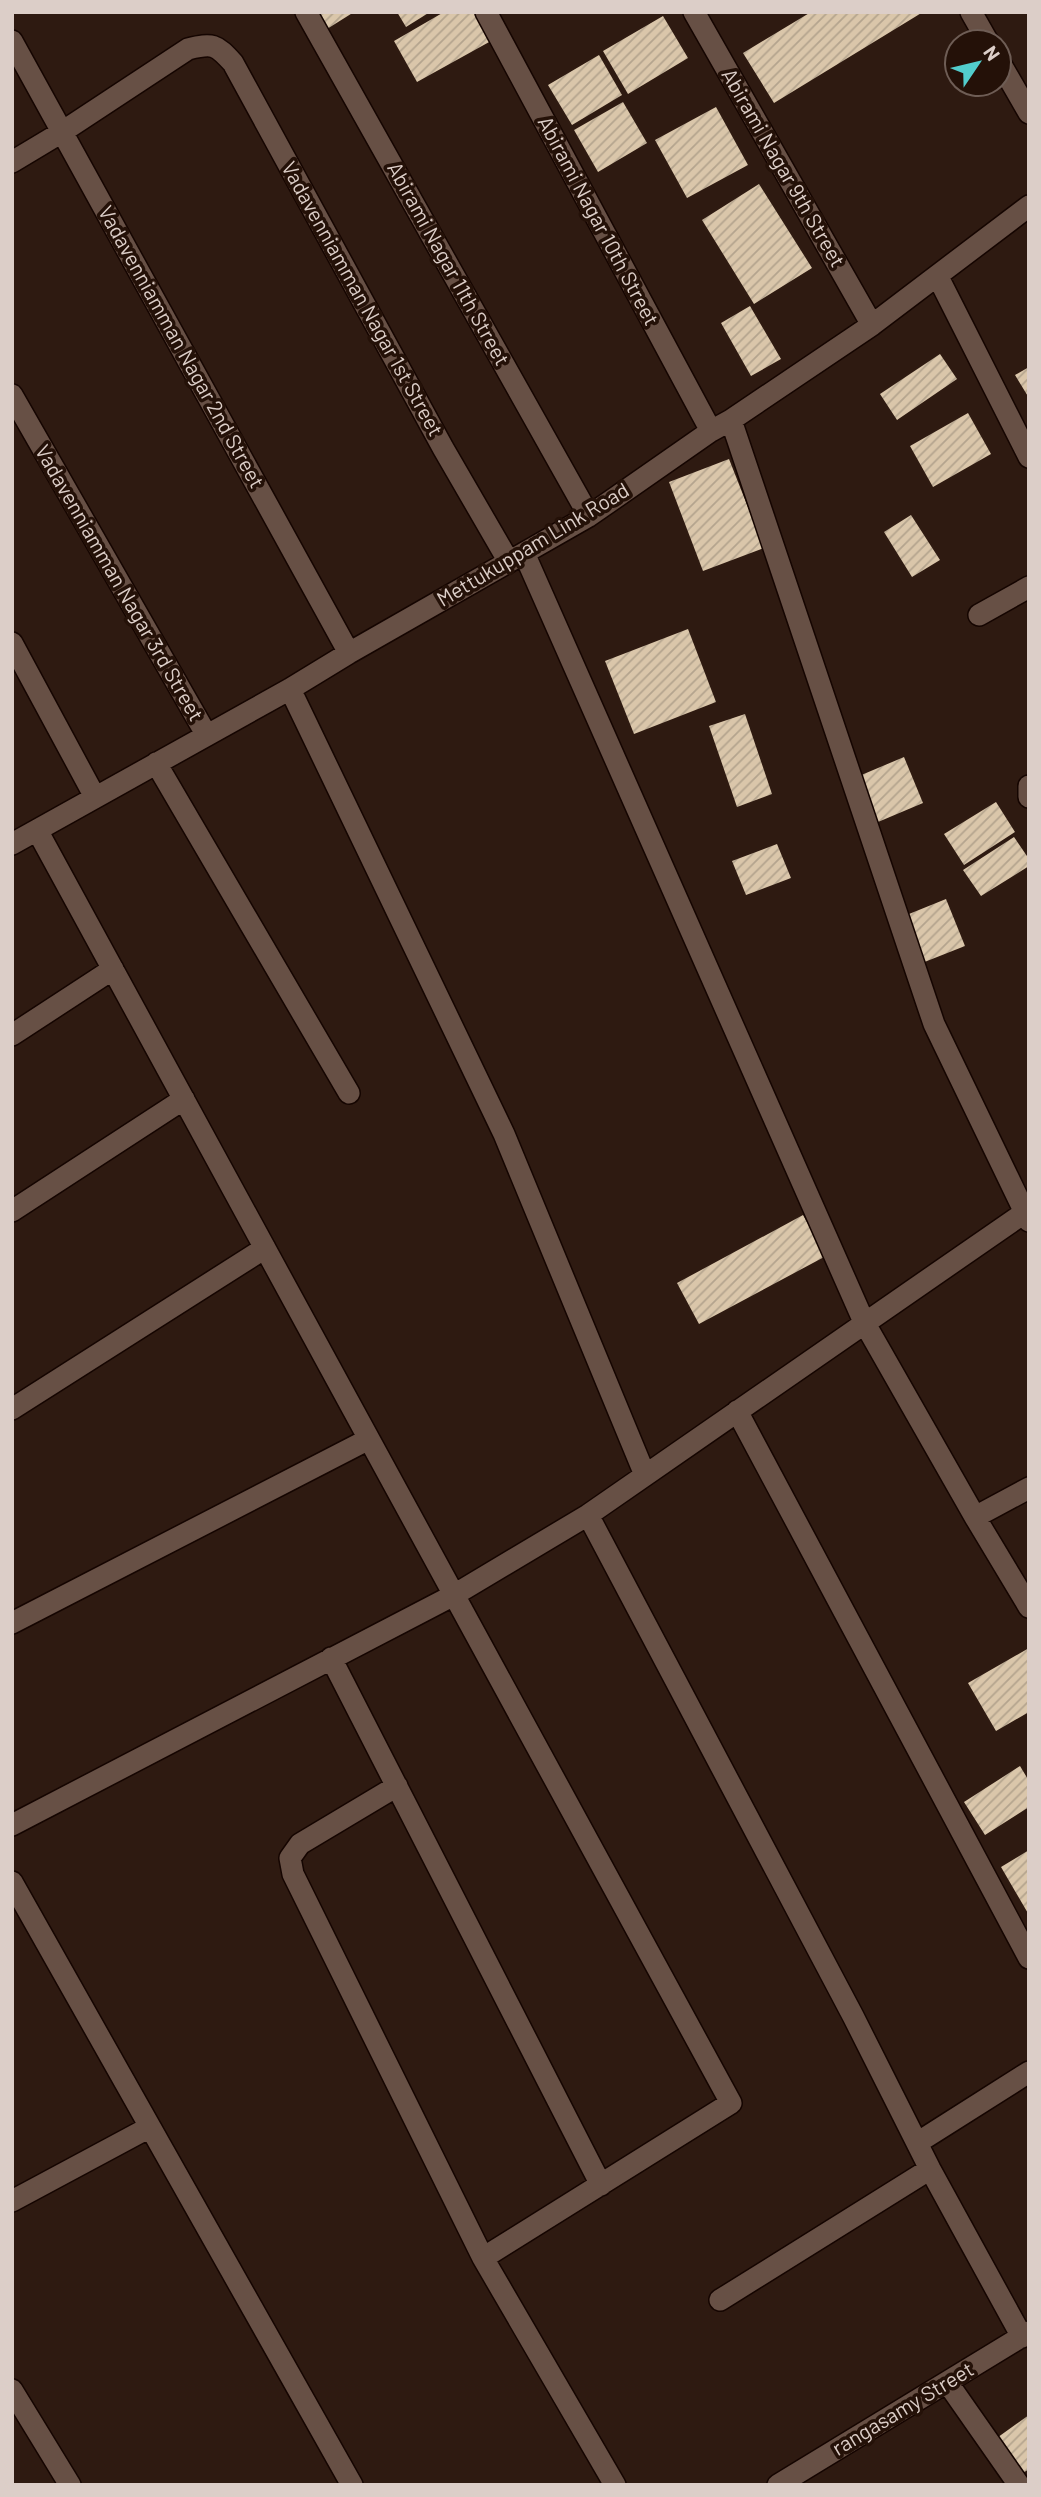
<svg xmlns="http://www.w3.org/2000/svg" width="1041" height="2497" font-family="Barlow,sans-serif">
<defs>
<pattern id="building-hatch" width="6" height="6" patternUnits="userSpaceOnUse" patternTransform="scale(1.75)"><rect width="6" height="6" fill="#dac6aa"/><path d="M-1 1l2-2M0 6l6-6M5 7l2-2" fill="none" stroke="#b4a48e"/></pattern>
</defs>
<rect width="100%" height="100%" fill="#2e1a11"/>
<path fill="url(#building-hatch)" d="M317 12H354L327 29Z
M397 12H430L406 27Z
M444 12H475L491 41 417 82 394 41Z
M811 12H923L774 103 743 53Z
M663 16 688 58 628 94 603 51Z
M599 55 622 95 572 125 548 85Z
M623 102 647 143 598 172 574 130Z
M716 107 748 165 687 198 655 140Z
M759 184 812 268 754 304 702 220Z
M750 306 781 359 751 376 721 323Z
M940 354 957 379 897 420 880 394Z
M1029 367V398L1015 375Z
M968 413 991 454 933 487 910 446Z
M729 459 764 548 703 571 669 482Z
M911 515 940 560 912 577 884 532Z
M688 629 716 702 634 734 605 661Z
M745 714 772 794 737 807 709 726Z
M904 757 923 803 878 822 859 776Z
M996 802 1015 832 964 865 944 834Z
M1014 837 1029 859V866L981 896 963 870Z
M777 844 791 878 746 895 732 861Z
M946 899 965 946 922 963 904 916Z
M803 1215 826 1256 699 1324 677 1283Z
M1029 1648V1712L996 1731 968 1683Z
M1020 1766 1029 1781V1807L985 1835 964 1802Z
M1029 1850V1915L1001 1867Z
M1029 2415V2469L1020 2475 994 2440Z"/>
<g fill="none" stroke-linecap="round" stroke-linejoin="round">
<g stroke="#150501" stroke-width="24">
<path id="minor" d="M306 12 589 516
M486 12 711 431
M694 12 872 325
M971 12 988 42
M12 41 349 653
M999 61 1029 113
M12 162 62 132 188 49C213 43 216 44 233 63L443 448 509 562
M938 277 1029 457
M12 395 206 734
M731 420 934 1024 1029 1221
M524 553 864 1322 975 1517 1029 1607
M979 615 1029 587
M12 643 95 797
M290 689 504 1134 645 1475
M156 763 349 1093
M1029 786V797
M37 830 731 2103 483 2258
M12 844 290 689 349 653 589 516 711 431 731 420 872 325 1029 206
M12 1035 113 969
M12 1211 184 1099
M12 1409 265 1248
M737 1411 1029 1958
M588 1515 853 2016 930 2169 1022 2337
M975 1517 1029 1488
M12 1623 369 1439
M331 1658 601 2185
M397 1786 300 1844 290 1858 293 1874 483 2258 615 2485
M12 1825 454 1595 588 1515 1024 1213
M12 1882 352 2485
M917 2143 1029 2072
M12 2201 150 2127
M720 2300 930 2169
M947 2382 1019 2485
M12 2390 70 2485
M778 2485 1029 2332"/>
</g>
<use href="#minor" stroke="#675045" stroke-width="21"/>
</g>
<g text-anchor="middle" stroke-width="7" stroke-linejoin="round" paint-order="stroke">
<g font-size="21" fill="#dccec8" stroke="#241108">
<text transform="translate(783 168) rotate(60)" y="7">Abirami Nagar 9th Street</text>
<text transform="translate(598 221) rotate(62)" y="7">Abirami Nagar 10th Street</text>
<text transform="translate(448 264) rotate(61)" y="7">Abirami Nagar 11th Street</text>
<text transform="translate(362 299) rotate(61)" y="7">Vadavenniamman Nagar 1st Street</text>
<text transform="translate(181 347) rotate(61)" y="7">Vadavenniamman Nagar 2nd Street</text>
<text transform="translate(533 545) rotate(-31)" y="7">Mettukuppam Link Road</text>
<text transform="translate(119 583) rotate(60)" y="7">Vadavenniamman Nagar 3rd Street</text>
<text transform="translate(903 2409) rotate(-31)" y="7">rangasamy Street</text>
</g>
</g>
<rect width="1041" height="2497" fill="none" stroke="#dccec8" stroke-width="28"/>
<g transform="translate(978 63) rotate(55)"><circle r="33" fill="#241108" stroke="#6e5d55" stroke-width="2"/>
<path d="M0-5L12 26L0 18L-12 26Z" fill="#52cdcc"/>
<text y="-10" font-size="19" font-weight="bold" text-anchor="middle" fill="#dccec8">N</text>
</g>
</svg>
